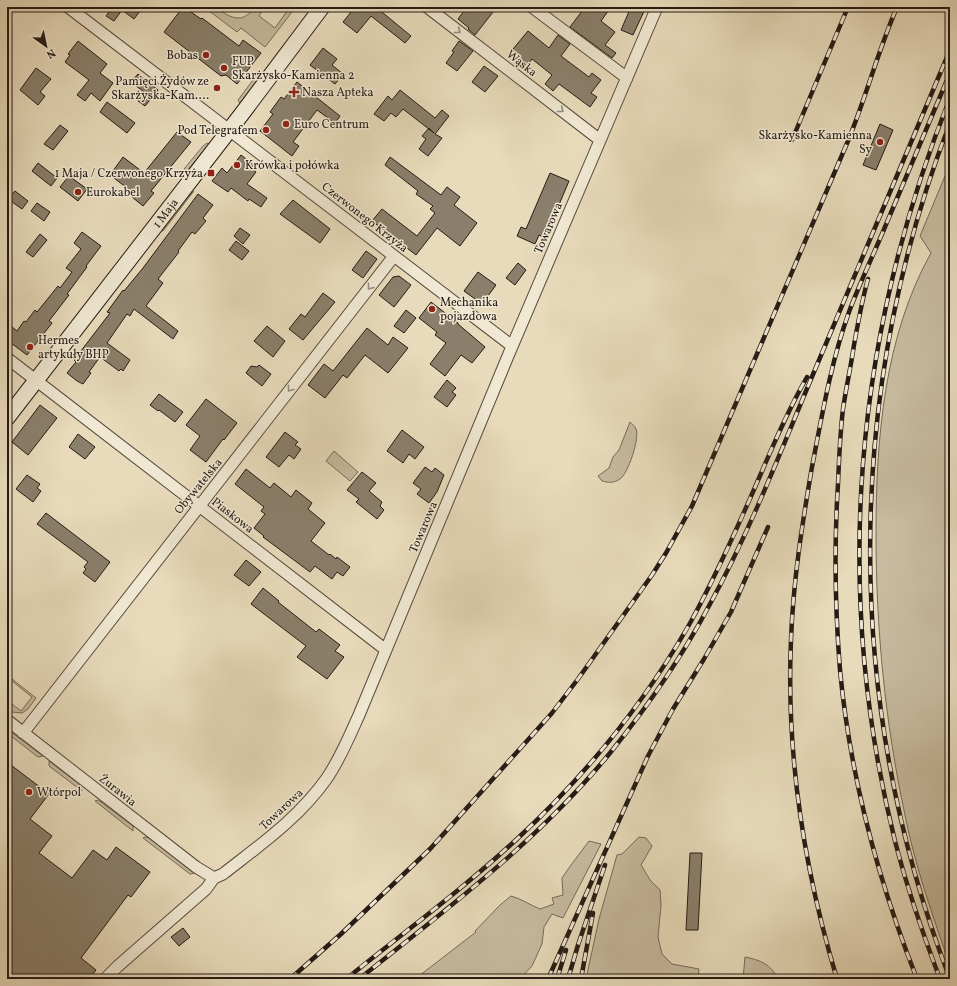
<svg xmlns="http://www.w3.org/2000/svg" width="957" height="986" font-family="Vollkorn,serif">
<rect width="100%" height="100%" fill="#e8dbbb"/>
<filter id="stains"><feTurbulence type="fractalNoise" baseFrequency=".005" numOctaves="4"/><feColorMatrix values="0 0 0 0 .2 0 0 0 0 .09 0 0 0 0 .02 0 0 0 .5 -.17"/></filter>
<radialGradient id="worn" r=".72"><stop offset=".6" stop-color="#630" stop-opacity="0"/><stop offset="1" stop-color="#630" stop-opacity=".3"/></radialGradient>
<path fill="#c7ba9f" stroke="#766a5a" d="M204 7C208 7 213 6 216 8 224 12 229 18 239 18 249 18 254 4 264 9L259 16 275 28 290 7 295 8 265 47 241 28 237 32Z
M256 76 259 79 240 103 238 100Z
M207 143 209 144 187 171 184 169 203 146Z
M950 164V966C933 916 915 866 905 815 885 722 876 628 876 534 876 439 884 337 931 253L920 236Z
M194 191 163 231 160 230 183 201Z
M630 422C632 424 635 426 636 429 640 438 628 474 620 479 614 483 609 483 602 481L598 476 609 468 613 457 619 450Z
M334 451 358 472 350 481 326 461Z
M7 675 36 698 28 709 22 713 12 712 10 715 8 711 9 707 12 704 21 711 32 697 7 677Z
M7 729 43 756 38 757 7 733Z
M49 761 79 784 82 791 49 766Z
M98 800 101 802 133 826V831L95 801Z
M145 837 149 838 195 873 190 874 143 838Z
M639 837 646 838 652 846 641 865 650 880 660 890 661 905 658 937 662 954 672 964 699 969 698 979H586L599 919 617 855 622 854Z
M589 841 601 844 563 918 552 914 544 927 542 944 532 966 520 979H415L476 932 475 931 500 905 511 896C522 899 530 905 540 909L554 904 552 898 563 895 562 878 571 865Z
M745 957C760 960 771 964 778 979H743Z"/>
<path fill="#8a7f6b" stroke="#251b15" d="M113 7H143L134 19 122 10 114 21 106 16Z
M183 7 187 11 188 10 201 19 202 18 239 46 243 40 261 53 237 84 226 75 221 76 164 32Z
M355 7H378L377 8 411 36 405 43 371 16 357 33 343 22Z
M467 7H497L475 35 468 29 469 28 458 19Z
M585 7H611L601 21 615 32 605 45 616 53 612 58 570 27Z
M631 7H646L633 35 621 30Z
M528 31 549 48 558 35 570 44 561 56 589 77 592 73 601 80 591 93 597 97 590 107 559 84 553 91 545 84 552 75 532 59 525 68 508 55Z
M78 41 107 64 100 73 113 83 100 101 91 93 85 101 77 95 89 80 65 62 70 55 68 54Z
M459 41 473 51 457 71 446 63 454 52 452 51Z
M323 48 337 59 332 65 343 74 335 84 310 65Z
M484 66 498 76 485 92 472 82Z
M36 68 51 79 40 92 45 96 38 105 20 90Z
M138 74 158 90 145 106 138 101 144 92 131 82Z
M297 82 340 116 335 123 317 110 293 142 299 146 292 156 260 131 273 114 270 112 281 97 284 99Z
M400 90 435 118 442 110 449 116 435 134 442 138 428 156 419 149 426 139 422 136 429 128 434 133 403 109 396 117 391 113 384 121 374 114 388 96 392 100Z
M107 102 135 123 127 133 100 112Z
M880 124 893 130 876 170 863 165Z
M60 125 68 131 53 150 44 144Z
M177 132 191 142 151 191 154 193 143 206 132 197 135 194 110 175 123 157 144 173Z
M241 155 254 165 251 168 256 172 247 184 267 198 261 207 249 199 248 201 231 188 228 192 212 181 222 168 227 173Z
M390 157 441 195 447 187 460 197 454 205 477 223 460 246 437 228 416 255 372 221 382 209 417 236 435 213 430 209 433 206 416 194 418 191 385 165Z
M38 163 57 178 51 186 32 171Z
M550 173 569 181 545 238 539 235 535 244 517 236 521 227 526 229Z
M69 176 87 189 78 201 60 187Z
M15 191 28 201 22 209 8 199Z
M198 194 213 205 203 218 206 221 195 234 192 232 178 251 179 252 158 279 163 283 146 306 178 331 173 339 134 309 130 316 127 314 107 343 130 360 123 371 121 369 119 371 100 357 89 372 91 373 83 384 77 381 67 373 76 362 74 360 110 313 107 312 123 290 124 291 143 268Z
M293 200 330 229 320 243 280 214Z
M37 203 50 212 44 221 31 211Z
M240 228 250 235 243 244 234 236Z
M82 232 101 246 86 266 87 267 67 294 69 295 49 321 52 323 27 355 7 340V323L17 331 24 321 26 322 35 310 37 312 58 286 60 288 72 272 66 268 81 249 74 243Z
M40 234 47 240 33 257 26 252Z
M236 241 249 251 242 260 229 250Z
M366 251 377 259 363 278 352 270Z
M518 263 526 270 515 285 506 278Z
M478 272 496 285 482 304 464 291Z
M399 276 411 285 394 307 379 295 393 277Z
M323 293 335 302 303 340 289 329 301 314 305 317Z
M431 302 458 323V324L485 347 472 363 461 355 445 376 430 364 446 343 435 335 437 332 419 318Z
M406 310 416 318 404 333 394 326Z
M267 326 285 341 273 357 254 341Z
M367 328 388 345 393 337 408 348 388 373 365 355 347 378 343 375 325 398 308 385 324 364 333 371Z
M259 365 271 374 262 386 246 373 251 366 257 367Z
M447 380 456 388 452 392 456 395 447 407 434 397Z
M159 394 183 412 175 422 159 410 158 411 150 405Z
M206 399 237 423 224 440 223 439 206 462 190 450 200 436 186 425Z
M40 405 57 418 28 455 12 442Z
M402 430 424 447 415 459 409 454 403 463 387 451Z
M285 432 298 442 295 445 301 449 294 459 289 455 279 467 266 457Z
M78 434 95 447 85 459 69 447Z
M425 467 432 472 435 468 444 475 437 492 429 503 417 494 421 489 413 483Z
M246 469 270 488 274 483 291 497 296 490 312 503 308 509 325 523 311 541 329 555 330 554 336 559 337 557 350 567 343 576 337 572 332 579 315 566 310 572 263 537 264 536 254 528 265 514 261 511 264 507 235 484Z
M362 472 376 483 369 491 382 502 380 506 384 510 377 519 356 502 359 499 347 490Z
M27 475 40 484 37 488 41 491 33 502 16 489Z
M46 513 110 562 95 582 83 573 86 569 84 567 88 562 37 524Z
M246 560 261 572 249 586 234 575Z
M263 588 279 601 278 602 316 632 319 629 340 645 335 651 344 657 327 679 297 657 306 646 251 604Z
M7 762 49 794 30 819 52 836 39 853 72 878 93 850 107 860 116 847 150 872 131 897 128 895 81 958 96 970 89 979H7Z
M690 853H702L698 930H686Z
M183 928 190 937 179 946 171 937Z"/>
<g fill="none" stroke-linecap="round" stroke-linejoin="round">
<g stroke="#564b3e" stroke-width="13">
<path id="street" d="M68 7 512 346
M427 7 600 140
M532 7 627 78
M7 358 386 650
M7 720 196 867 214 878
M23 733 394 256
M105 979 118 966 206 889 214 878 223 874C260 845 299 818 327 778 340 759 349 737 359 715L508 356 657 7"/>
</g>
<g stroke="#251b15" stroke-width="17">
<g id="secondary">
<path id="s1" d="M7 418 241 115 322 7"/>
</g>
</g>
<use href="#street" stroke="#f0e8d3" stroke-width="11"/>
<use href="#secondary" stroke="#f0e8d3" stroke-width="15"/>
<g stroke="#251b15" stroke-width="4.5">
<path id="rail" d="M792 140 848 7
M868 279C862 300 858 323 854 345 851 366 846 388 843 409 840 434 839 459 838 484 834 546 835 608 840 670 850 776 878 880 917 979
M290 979 341 934 430 849 552 713 578 679 652 575 666 553 692 506 848 141C866 97 878 51 897 7
M346 979C403 933 463 889 517 839 585 776 643 705 689 625 714 580 735 533 756 485 772 448 787 412 807 377
M359 979C447 909 538 841 610 753 648 706 682 657 710 604 751 529 781 450 814 372 859 265 905 157 950 50
M548 979 648 756 673 709 704 659 731 612 768 527
M557 979 566 950
M568 979 578 945 605 865
M581 979 593 913
M837 979C804 869 786 755 791 640 793 582 802 525 812 467 822 415 831 362 849 312 859 285 871 260 882 234 905 180 927 127 950 73
M940 979C923 934 907 888 895 841 832 589 854 338 950 98
M950 979C844 703 843 399 950 123"/>
</g>
<use href="#rail" stroke="#f0e8d3" stroke-width="3" stroke-dasharray="9" stroke-linecap="butt"/>
</g>
<defs><path id="oneway-chevron" d="M-2-3.5L2.5 0L-2 3.5" fill="none" stroke-width="1.6" stroke-linecap="round" stroke-linejoin="round"/></defs>
<g stroke="#958c7e">
<use href="#oneway-chevron" transform="translate(458 31) rotate(38)"/>
<use href="#oneway-chevron" transform="translate(561 110) rotate(38)"/>
<use href="#oneway-chevron" transform="translate(370 287) rotate(128)"/>
<use href="#oneway-chevron" transform="translate(290 389) rotate(128)"/>
</g>
<g fill="#8f2418" stroke="#f0e8d3" stroke-width="1.5">
<circle cx="206" cy="55" r="4"/>
<circle cx="224" cy="68" r="4"/>
<circle cx="217" cy="88" r="4"/>
<path d="M292 86h4v4h4v4h-4v4h-4v-4h-4v-4h4z"/>
<circle cx="286" cy="124" r="4"/>
<circle cx="266" cy="130" r="4"/>
<circle cx="880" cy="142" r="4"/>
<circle cx="237" cy="165" r="4"/>
<rect x="207" y="169" width="8" height="8" rx="2"/>
<circle cx="78" cy="192" r="4"/>
<circle cx="432" cy="309" r="4"/>
<circle cx="30" cy="347" r="4"/>
<circle cx="29" cy="792" r="4"/>
</g>
<g text-anchor="middle" stroke-width="3" stroke-linejoin="round" paint-order="stroke">
<g font-size="12" fill="#251b15" stroke="#f0e8d3" text-anchor="start">
<text x="198" y="59" text-anchor="end">Bobas</text>
<text x="232" y="65">FUP<tspan x="232" dy="14">Skarżysko-Kamienna 2</tspan></text>
<text x="209" y="85" text-anchor="end">Pamięci Żydów ze<tspan x="209" dy="14">Skarżyska-Kam.…</tspan></text>
<text x="302" y="96">Nasza Apteka</text>
<text x="294" y="128">Euro Centrum</text>
<text x="258" y="134" text-anchor="end">Pod Telegrafem</text>
<text x="872" y="139" text-anchor="end">Skarżysko-Kamienna<tspan x="872" dy="14">Sy</tspan></text>
<text x="245" y="169">Krówka i połówka</text>
<text x="203" y="177" text-anchor="end">1 Maja / Czerwonego Krzyża</text>
<text x="86" y="196">Eurokabel</text>
<text x="440" y="306">Mechanika<tspan x="440" dy="14">pojazdowa</tspan></text>
<text x="38" y="344">Hermes<tspan x="38" dy="14">artykuły BHP</tspan></text>
<text x="37" y="796">Wtórpol</text>
</g>
<g font-size="12" fill="#251b15" stroke="#f0e8d3">
<text transform="translate(522 63) rotate(38)" y="4">Wąska</text>
<text dy="4" stroke="none"><textPath href="#s1" startOffset="259">1 Maja</textPath></text>
<text transform="translate(365 217) rotate(38)" y="4">Czerwonego Krzyża</text>
<text transform="translate(548 228) rotate(-67)" y="4">Towarowa</text>
<text transform="translate(198 486) rotate(-51)" y="4">Obywatelska</text>
<text transform="translate(233 515) rotate(38)" y="4">Piaskowa</text>
<text transform="translate(423 527) rotate(-67)" y="4">Towarowa</text>
<text transform="translate(118 790) rotate(38)" y="4">Żurawia</text>
<text transform="translate(281 809) rotate(-43)" y="4">Towarowa</text>
</g>
</g>
<rect width="957" height="986" fill="none" stroke="#e8dbbb" stroke-width="24"/>
<rect x="8" y="8" width="941" height="970" fill="none" stroke="#251b15" stroke-width="2"/>
<rect x="12" y="12" width="933" height="962" fill="none" stroke="#251b15"/>
<g transform="translate(46 46) rotate(147)" stroke="#f0e8d3" stroke-width="3" paint-order="stroke">
<path d="M0-3L7 15L0 10L-7 15Z" fill="#251b15"/>
<text y="-6" font-size="11" font-weight="bold" text-anchor="middle" fill="#251b15">N</text>
</g>
<rect width="100%" height="100%" filter="url(#stains)"/>
<rect width="100%" height="100%" fill="url(#worn)"/>
</svg>
